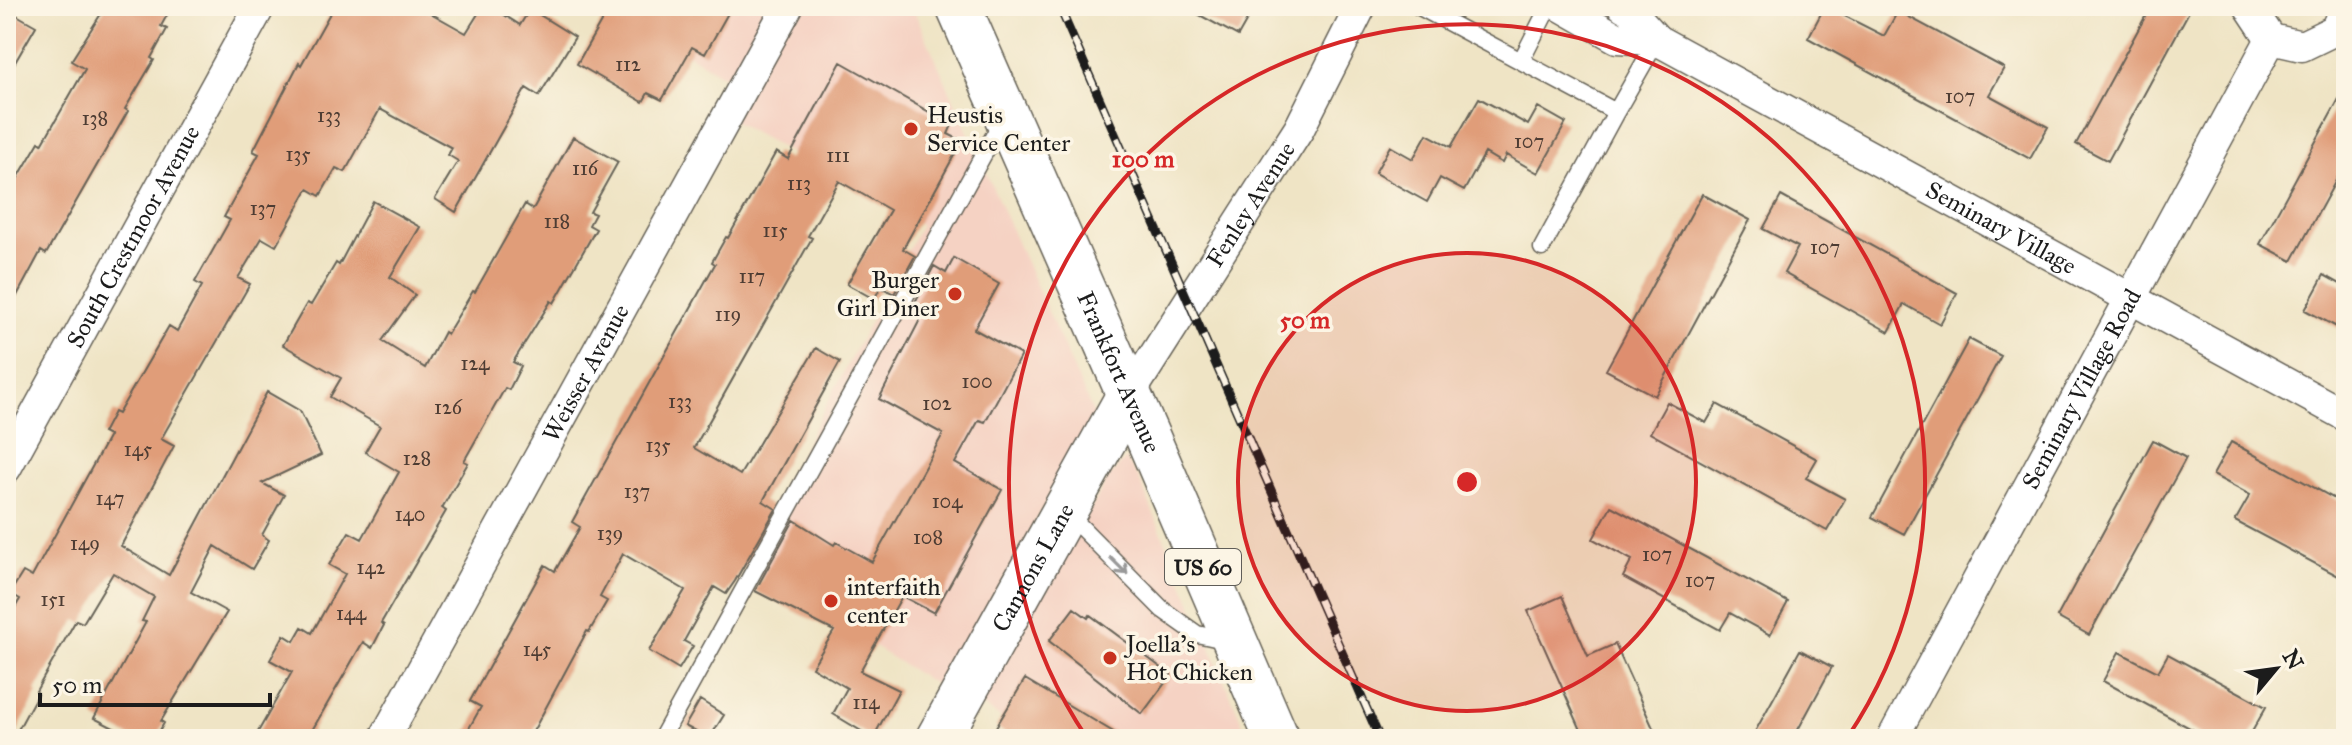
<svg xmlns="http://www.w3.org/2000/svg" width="2352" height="745" font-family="'IM FELL Great Primer',serif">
<rect width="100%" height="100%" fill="#fcf5e5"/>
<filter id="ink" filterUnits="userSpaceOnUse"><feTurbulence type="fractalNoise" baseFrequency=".0125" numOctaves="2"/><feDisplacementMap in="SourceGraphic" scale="16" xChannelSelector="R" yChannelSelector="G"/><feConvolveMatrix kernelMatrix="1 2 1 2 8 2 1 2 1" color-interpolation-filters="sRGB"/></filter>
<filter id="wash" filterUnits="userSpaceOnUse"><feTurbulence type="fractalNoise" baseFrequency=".006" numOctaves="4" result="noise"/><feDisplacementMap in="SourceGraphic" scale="32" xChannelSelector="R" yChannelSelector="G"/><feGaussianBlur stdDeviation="1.8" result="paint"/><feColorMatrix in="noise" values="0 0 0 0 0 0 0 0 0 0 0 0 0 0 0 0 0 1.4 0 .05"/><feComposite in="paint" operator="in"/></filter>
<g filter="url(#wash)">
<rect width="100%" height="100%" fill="#efe4c5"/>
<path fill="#f5d2c3" d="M609 6H912L1094 415 944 690 742 565 921 225 709 108 725 77Z
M1126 459 1139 479 1249 739H1033L977 702 1109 477Z"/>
<g id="blocks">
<path fill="#e09d79" d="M106 6H172L161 26 167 29 151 58 154 60 125 109 128 111 46 254 41 251 6 316V198L39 142 42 144 85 69 71 61Z
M334 6H418L466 33 483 6H490L520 25 530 9 575 37 539 96 526 88 456 212 435 199 458 161 448 155 452 148 380 109 345 172 336 168 320 196 308 189 276 246 262 238 238 278 250 284 161 439 174 446 121 546 169 575 267 392 300 411 321 455 262 483 284 495 262 535 269 540 252 569 215 546 191 592 227 612 161 721 164 723 155 739H135L94 718 146 622 142 621 154 597 113 573 83 623 76 620 36 691 38 693 13 739H6V623L20 599 10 593 23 572 32 577 109 436 103 433 114 412 118 414 169 326 177 331 202 286 195 282 230 220 224 217 259 154 253 151 299 63 301 65Z
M610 6H732L705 54 692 47 662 100 648 93 643 102 577 64Z
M1183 6H1255L1238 36Z
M1825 6 1884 36 1898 11 2004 68 1989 95 2048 127 2030 159 1808 38Z
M2151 6H2192L2108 161 2076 144Z
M6 9 36 26 6 78Z
M841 62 952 125 948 134 962 141 903 249 915 256 894 294 881 287 874 299 847 284 890 210 839 181 808 236 812 238 694 448 740 475 816 348 840 362 763 501 776 509 735 581 726 594 714 587 684 641 693 646 679 669 649 651 685 590 623 554 600 597 607 601 589 632 587 631 529 739H463L481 707 470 701 545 565 555 571 580 527 572 522 715 264 712 262 726 237 728 238 776 152 788 159Z
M2346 86V162L2292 261 2260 244Z
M1479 98 1528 125 1538 107 1566 123 1538 173 1506 155 1502 163 1485 153 1464 191 1440 178 1427 202 1375 173 1390 146 1413 159 1427 134 1451 147Z
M573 137 618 162 590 212 595 214 589 225 596 229 554 303 551 301 513 362 521 366 509 390 505 388 464 461 468 463 442 508 446 511 381 623 384 625 372 648 363 642 307 739H254L292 672 270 660 284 635 294 641 302 627 312 633 345 574 329 565 349 532 362 539 399 472 365 452 380 426 330 397 341 378 283 345 307 303 311 305 336 263 339 265 373 201 420 227 390 277 415 295 382 341 425 368 444 332 447 334 473 291 475 292 525 204 533 209Z
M1702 194 1750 220 1655 396 1606 370Z
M1781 196 1957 293 1940 324 1904 304 1889 332 1784 273 1798 247 1763 229Z
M954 258 999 284 974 329 1021 355 985 422 979 420 955 463 1002 490 934 613 902 596 860 671 899 690 873 738 833 714 847 688 812 667 834 631 755 591 794 520 834 545 836 542 872 562 943 434 879 399 924 312 913 306 934 266 946 273Z
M2324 275 2346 287V332L2305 310Z
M1969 339 2001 356 1904 534 1872 517Z
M1667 402 1706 423 1717 404 1817 459 1806 478 1845 499 1827 531 1650 433Z
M2153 440 2186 458 2089 635 2057 617Z
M2231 442 2346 505V580L2235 521 2250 495 2213 475Z
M1611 506 1788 602 1770 635 1730 613 1720 630 1623 577 1632 560 1593 539Z
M1562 596 1588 656 1615 644 1658 739H1585L1528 611Z
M1074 608 1088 618 1090 615 1171 675 1142 714 1049 641Z
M1800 650 1832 667 1793 739H1751Z
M2119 652 2158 672 2168 654 2266 707 2248 739H2210L2103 681Z
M1025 679 1125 739H1014L996 727Z
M700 700 724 715 709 739 685 726Z"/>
</g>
</g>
<g filter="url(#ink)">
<use href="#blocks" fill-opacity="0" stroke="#666257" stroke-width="2"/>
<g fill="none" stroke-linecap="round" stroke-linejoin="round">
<g stroke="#666257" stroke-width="19">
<path id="service" d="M1418 6 1616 112 1657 40
M1521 61 1549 6
M1542 248 1616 112
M1066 512 1163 610 1197 634 1229 641
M661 739 1002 121"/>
</g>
<g stroke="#666257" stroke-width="33">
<g id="minor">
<path d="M1561 6 1617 38 1657 40 1630 10 1623 6"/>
<path d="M2249 6 2271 39 2302 46 2335 30 2346 7"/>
<path id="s1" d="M1657 40 2346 416"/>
<path id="s2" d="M1129 395 1299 129 1361 6"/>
<path id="s3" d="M6 468 260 6"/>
<path id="s4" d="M384 739 788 6"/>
<path id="s5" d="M1892 739 2271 39"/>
</g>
</g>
<g stroke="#666257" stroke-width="47">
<g id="secondary">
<path id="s6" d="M938 739 1129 395"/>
</g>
</g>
<g stroke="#666257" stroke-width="47">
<g id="primary">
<path id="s7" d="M958 6 1148 438 1277 739"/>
</g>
</g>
<use href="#service" stroke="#fff" stroke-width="16"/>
<use href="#minor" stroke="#fff" stroke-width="30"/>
<use href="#secondary" stroke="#fff" stroke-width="44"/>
<use href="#primary" stroke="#fff" stroke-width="44"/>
<g stroke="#1c1c1c" stroke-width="9">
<path id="rail" d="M1059 6 1380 739"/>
</g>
<use href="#rail" stroke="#fcf5e5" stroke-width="6" stroke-dasharray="18" stroke-linecap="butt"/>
</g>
<defs><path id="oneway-shaft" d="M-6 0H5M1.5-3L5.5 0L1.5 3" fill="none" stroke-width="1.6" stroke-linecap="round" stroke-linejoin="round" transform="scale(2)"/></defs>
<use stroke="#999" href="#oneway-shaft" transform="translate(1119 566) rotate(45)"/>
</g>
<circle cx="1467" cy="482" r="229" fill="#d62828" fill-opacity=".12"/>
<g fill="none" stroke="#d62828" stroke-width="4">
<circle cx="1467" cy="482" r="229"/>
<path d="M1087 738A458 458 0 1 1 1847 738"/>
</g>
<g fill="#c8321e" stroke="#fcf5e5" stroke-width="3">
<circle cx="911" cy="129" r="8"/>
<circle cx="955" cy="294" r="8"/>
<circle cx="831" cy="601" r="8"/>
<circle cx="1110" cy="658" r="8"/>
</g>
<g text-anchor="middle" stroke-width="7" stroke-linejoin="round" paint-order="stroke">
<g font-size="20" fill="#4d3c33">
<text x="628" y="71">112</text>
<text x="1960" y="103">107</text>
<text x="329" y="122">133</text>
<text x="95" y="125">138</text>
<text x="1529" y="148">107</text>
<text x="298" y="161">135</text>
<text x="838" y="162">111</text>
<text x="585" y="175">116</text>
<text x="799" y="190">113</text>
<text x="263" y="215">137</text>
<text x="557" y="228">118</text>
<text x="775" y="237">115</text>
<text x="1825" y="254">107</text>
<text x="752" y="283">117</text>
<text x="728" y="321">119</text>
<text x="475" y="370">124</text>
<text x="977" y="388">100</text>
<text x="680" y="408">133</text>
<text x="937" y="410">102</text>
<text x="448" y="414">126</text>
<text x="658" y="452">135</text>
<text x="138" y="456">145</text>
<text x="417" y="465">128</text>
<text x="637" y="498">137</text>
<text x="110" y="505">147</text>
<text x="947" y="508">104</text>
<text x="410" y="521">140</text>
<text x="610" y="540">139</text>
<text x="928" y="544">108</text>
<text x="85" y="550">149</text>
<text x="1657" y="561">107</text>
<text x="371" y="574">142</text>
<text x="1700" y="587">107</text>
<text x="53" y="606">151</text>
<text x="351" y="620">144</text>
<text x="537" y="656">145</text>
<text x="866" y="709">114</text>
</g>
<rect fill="#fcf5e5" stroke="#5f5d58" stroke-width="2" x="1165" y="549" width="76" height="36" rx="6"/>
<g font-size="22" font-weight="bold" fill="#1c1c1c">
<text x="1203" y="575">US 60</text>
</g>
<g font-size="24" fill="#1c1c1c" stroke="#fcf5e5" text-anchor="start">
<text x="927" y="123">Heustis<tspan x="927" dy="28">Service Center</tspan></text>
<text x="939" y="288" text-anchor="end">Burger<tspan x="939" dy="28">Girl Diner</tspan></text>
<text x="847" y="595">interfaith<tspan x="847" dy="28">center</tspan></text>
<text x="1126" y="652">Joella's<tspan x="1126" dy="28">Hot Chicken</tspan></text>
</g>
<g font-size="24" fill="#1c1c1c" stroke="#fcf5e5">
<text dy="8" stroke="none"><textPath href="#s2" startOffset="226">Fenley Avenue</textPath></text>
<text dy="8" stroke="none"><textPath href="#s1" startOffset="392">Seminary Village</textPath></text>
<text dy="8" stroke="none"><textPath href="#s3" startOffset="264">South Crestmoor Avenue</textPath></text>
<text dy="8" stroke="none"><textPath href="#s4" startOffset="418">Weisser Avenue</textPath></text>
<text dy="8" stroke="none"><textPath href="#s7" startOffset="400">Frankfort Avenue</textPath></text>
<text dy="8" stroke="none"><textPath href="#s5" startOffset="398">Seminary Village Road</textPath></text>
<text dy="8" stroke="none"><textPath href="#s6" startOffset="196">Cannons Lane</textPath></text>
</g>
</g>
<circle cx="1467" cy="482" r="12" fill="#d62828" stroke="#fcf5e5" stroke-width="4"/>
<g font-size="24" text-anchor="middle" font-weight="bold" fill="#d62828" stroke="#fcf5e5" stroke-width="7" stroke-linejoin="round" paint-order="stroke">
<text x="1143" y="167">100 m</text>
<text x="1305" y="328">50 m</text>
</g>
<rect width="2352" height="745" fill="none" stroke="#fcf5e5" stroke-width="32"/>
<g transform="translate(2276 669) rotate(61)" stroke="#fcf5e5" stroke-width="6" paint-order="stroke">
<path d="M0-6L14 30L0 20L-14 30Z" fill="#1c1c1c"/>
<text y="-12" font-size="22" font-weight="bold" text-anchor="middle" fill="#1c1c1c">N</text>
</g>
<path d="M40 693v12h230v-12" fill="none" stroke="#1c1c1c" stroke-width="4"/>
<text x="52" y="693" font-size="24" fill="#1c1c1c" stroke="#fcf5e5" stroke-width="6" paint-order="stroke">50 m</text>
</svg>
